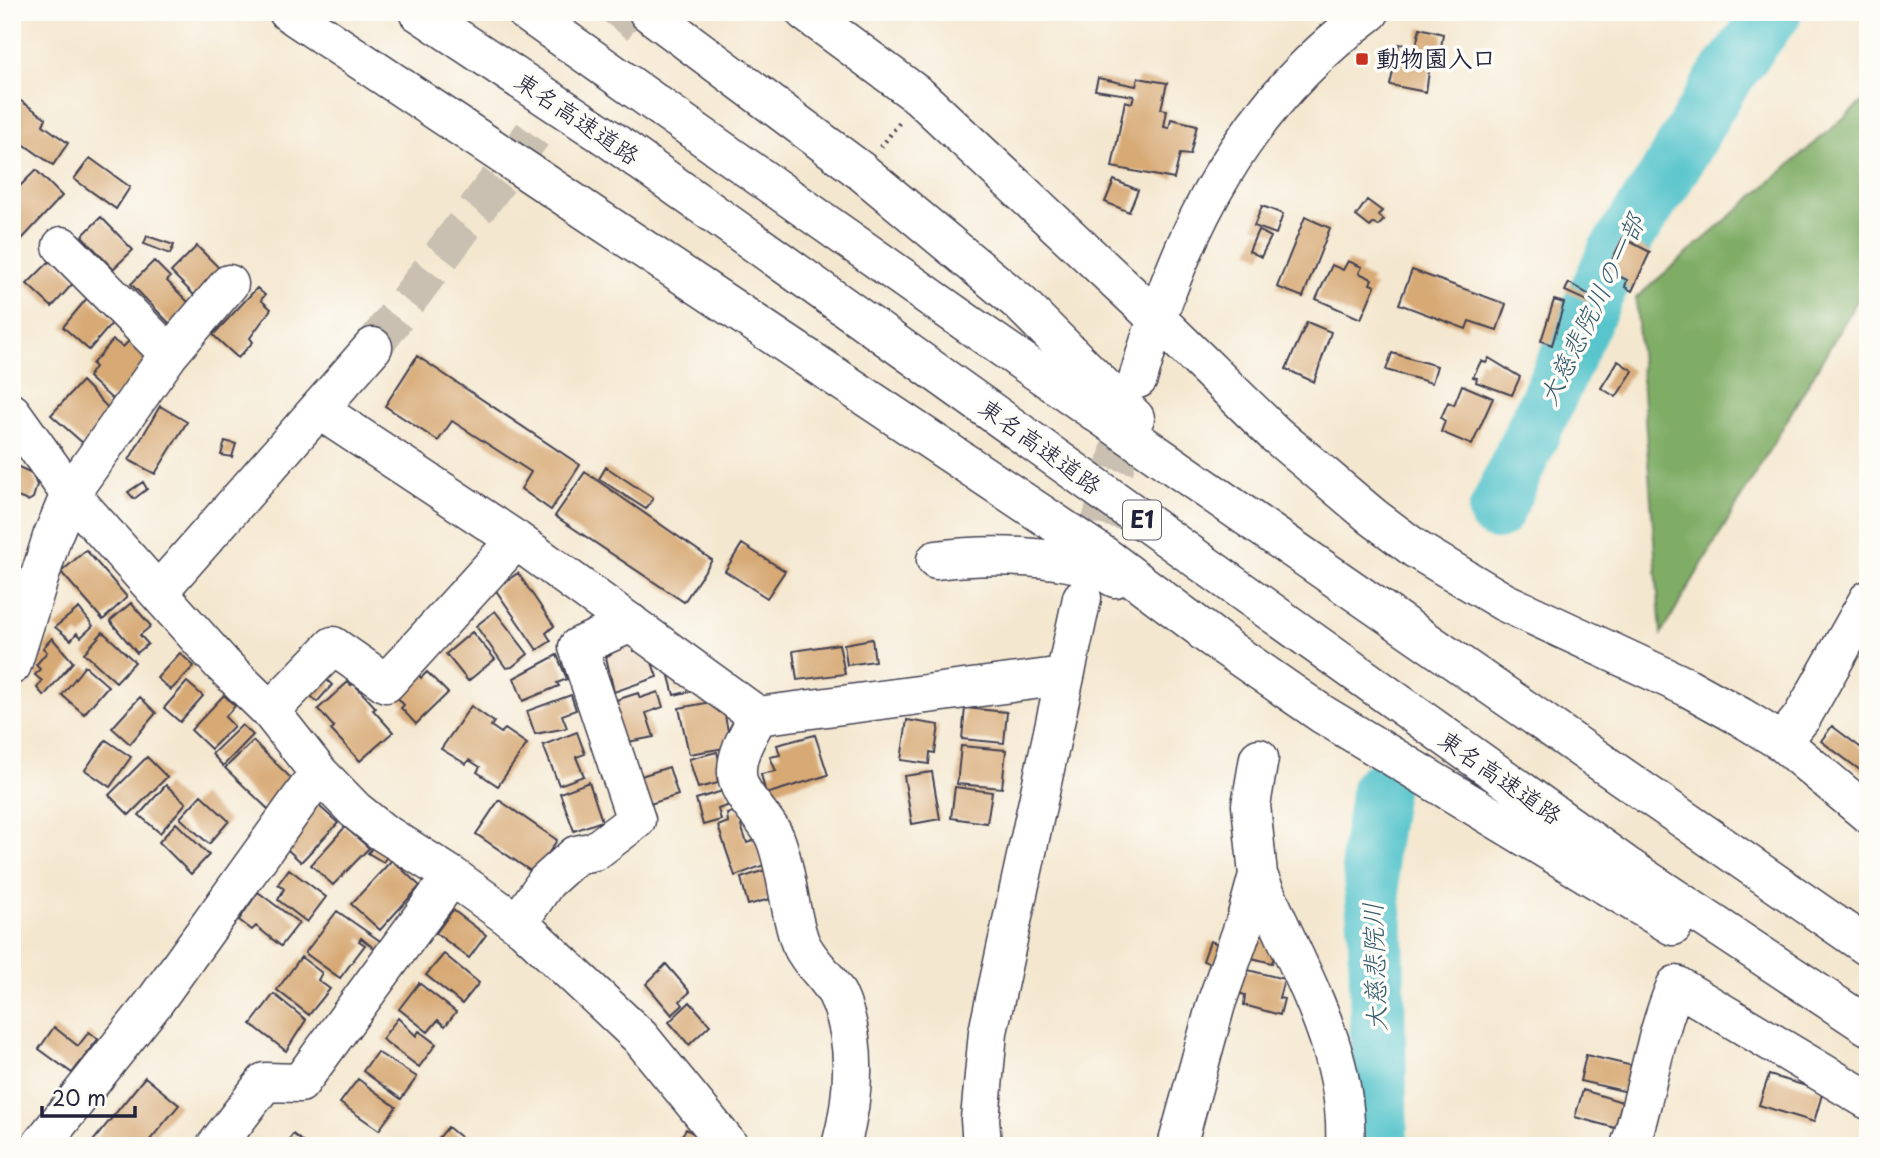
<svg xmlns="http://www.w3.org/2000/svg" width="1880" height="1158" font-family="'Playpen Sans','Klee One',sans-serif">
<rect width="100%" height="100%" fill="#fdfcf7"/>
<filter id="ink" filterUnits="userSpaceOnUse"><feTurbulence type="fractalNoise" baseFrequency=".0143" numOctaves="2"/><feDisplacementMap in="SourceGraphic" scale="14" xChannelSelector="R" yChannelSelector="G"/><feConvolveMatrix kernelMatrix="1 2 1 2 8 2 1 2 1" color-interpolation-filters="sRGB"/></filter>
<filter id="wash" filterUnits="userSpaceOnUse"><feTurbulence type="fractalNoise" baseFrequency=".00686" numOctaves="4" result="noise"/><feDisplacementMap in="SourceGraphic" scale="28" xChannelSelector="R" yChannelSelector="G"/><feGaussianBlur stdDeviation="1.57" result="paint"/><feColorMatrix in="noise" values="0 0 0 0 0 0 0 0 0 0 0 0 0 0 0 0 0 1.4 0 .05"/><feComposite in="paint" operator="in"/></filter>
<g filter="url(#wash)">
<rect width="100%" height="100%" fill="#f4e7cf"/>
<path fill="#80ad66" stroke="#516850" stroke-width="2" d="M1868 97V282L1661 634 1636 298Z"/>
<g fill="none" stroke-linecap="round" stroke-linejoin="round">
<path stroke="#58c5cc" stroke-width="56" d="M1496 512 1615 253 1663 182 1721 83 1774 12
M1379 790 1369 856 1376 934 1380 1146"/>
</g>
<g id="blocks">
<path fill="#d7a975" d="M1420 28 1443 34 1440 55 1432 52 1426 92 1390 85 1399 44 1416 46Z
M1098 78 1136 86 1138 78 1167 83 1161 109 1167 110 1164 127 1169 128 1171 119 1197 125 1190 155 1180 154 1174 179 1112 167 1125 101 1132 103 1134 96 1095 90Z
M12 95 46 118 43 125 68 143 53 165 12 136Z
M90 158 130 187 116 209 74 179Z
M36 170 62 196 12 250V194Z
M1114 180 1138 190 1129 212 1105 202Z
M1367 200 1382 211 1378 215 1384 220 1378 226 1374 223 1370 227 1356 216Z
M1262 206 1283 214 1276 234 1254 226Z
M101 217 133 250 113 269 82 236Z
M1305 217 1330 228 1303 297 1277 287Z
M1258 230 1271 237 1261 257 1249 251Z
M147 236 174 245 170 254 144 244Z
M1623 238 1650 252 1632 291 1625 287 1627 280 1607 270Z
M197 246 222 271 196 297 171 272Z
M54 257 76 280 52 307 27 284Z
M154 261 170 277 167 281 189 303 178 314 185 321 176 330 131 284Z
M1348 261 1362 267 1359 273 1372 279 1370 284 1375 286 1361 319 1316 299 1332 265 1343 270Z
M1412 270 1506 304 1497 330 1469 321 1466 329 1399 304Z
M1569 283 1591 296 1589 302 1565 291Z
M257 288 265 295 261 300 271 309 250 338 253 342 238 358 213 335Z
M88 297 114 321 89 350 63 327Z
M1554 300 1564 303 1552 345 1541 341Z
M1307 322 1331 332 1314 382 1286 369Z
M113 340 123 347 129 341 151 362 112 399 88 377 95 367 92 364Z
M1392 353 1437 366 1432 383 1386 370Z
M417 356 580 465 551 510 521 489 531 472 452 421 438 441 385 406Z
M1489 358 1520 377 1512 395 1476 382 1477 378 1473 377 1481 361 1486 363Z
M1618 361 1633 371 1616 397 1601 388Z
M82 381 113 413 84 444 51 415Z
M1462 385 1493 398 1472 445 1441 432 1445 421 1441 418 1448 402 1454 405Z
M160 406 187 422 155 474 129 460Z
M225 441 236 444 232 457 221 455Z
M12 464 32 473 37 485 33 498 28 501 12 495Z
M606 467 653 498 646 509 599 479Z
M585 472 712 560 684 602 555 516Z
M143 482 147 489 134 499 128 492Z
M742 544 785 571 767 598 725 571Z
M86 550 127 597 103 620 61 572Z
M518 573 554 626 546 633 551 641 537 650 495 589Z
M131 603 151 626 140 635 148 644 137 653 110 621Z
M79 608 93 626 81 637 77 633 71 640 55 627Z
M495 611 528 654 512 667 506 668 476 626Z
M103 632 135 662 116 682 84 653Z
M472 632 495 659 468 681 446 654Z
M52 638 73 662 44 696 37 688 42 681 35 675 40 669 36 665 47 652 43 648Z
M872 639 875 661 847 665 844 644Z
M631 643 634 651 640 649 643 656 649 654 657 677 614 692 606 657 611 655 610 651Z
M839 644 845 674 797 680 793 651Z
M180 653 194 666 171 690 157 678Z
M557 655 567 679 557 683 559 686 523 701 514 678Z
M665 661 709 687 674 695Z
M85 666 108 686 84 714 62 695Z
M427 672 448 693 416 724 401 708 404 705 396 696 418 674 421 678Z
M326 679 332 685 317 702 311 696Z
M187 682 203 696 180 722 164 708Z
M348 682 351 685 354 684 376 708 373 710 393 732 360 761 331 730 334 727 318 709Z
M658 692 663 707 646 713 654 737 622 743 610 702 638 693 640 698Z
M224 695 235 706 225 717 234 726 211 749 191 730Z
M571 695 576 710 562 715 567 728 535 734 527 711Z
M140 697 156 713 130 744 112 728Z
M722 700 731 747 689 754 679 708Z
M471 706 494 722 491 726 501 733 505 729 527 744 498 786 477 772 480 767 469 760 466 764 441 749Z
M965 708 1007 712 1004 743 962 739Z
M907 720 939 725 935 753 930 752 929 764 901 760Z
M242 725 253 735 223 766 212 754Z
M1832 726 1868 753V776L1821 741Z
M577 732 585 754 576 757 584 776 559 785 543 745Z
M815 735 828 775 766 794 761 774 776 771 770 757 780 755 777 745Z
M106 740 131 757 110 787 85 770Z
M253 741 295 782 269 810 225 768Z
M961 746 1006 750 1002 788 957 784Z
M717 752 723 776 717 777 718 783 698 788 689 759Z
M147 757 167 777 129 815 109 795Z
M669 767 678 795 644 806 635 778Z
M932 772 940 819 912 824 904 776Z
M589 782 602 821 574 831 560 793Z
M166 785 186 803 160 833 139 815Z
M955 787 992 792 987 823 951 818Z
M726 790 730 805 718 809 721 820 703 825 696 799Z
M201 795 229 821 209 844 180 818Z
M499 800 557 840 535 874 476 834Z
M318 805 338 823 301 862 276 839Z
M741 809 745 824 741 826 747 843 756 840 764 865 735 876 718 826 728 822 727 814Z
M176 823 209 855 191 874 159 842Z
M345 827 369 848 333 885 311 865Z
M375 845 389 854 383 862 368 853Z
M392 860 420 886 380 930 351 904Z
M289 869 326 897 307 922 278 900 284 889 278 884Z
M768 869 777 897 748 905 741 878Z
M258 892 299 923 281 946 256 926 252 930 239 920Z
M453 910 486 935 469 958 436 933Z
M337 911 386 945 380 953 361 938 359 941 365 945 340 978 305 953Z
M1266 921 1277 946 1272 963 1244 956Z
M1210 941 1227 947 1220 967 1203 961Z
M444 954 479 983 462 1004 426 975Z
M301 957 322 973 318 980 330 989 309 1015 277 990Z
M666 964 690 992 680 1001 683 1005 672 1015 646 984Z
M1240 968 1284 979 1279 998 1284 999 1280 1015 1244 1005 1245 995 1235 992Z
M419 983 456 1012 445 1026 438 1020 428 1032 399 1009Z
M274 994 306 1020 286 1051 251 1024Z
M690 1002 710 1025 689 1045 669 1022Z
M398 1018 416 1036 419 1031 436 1044 419 1067 382 1039Z
M54 1027 78 1046 89 1032 98 1039 72 1073 39 1049Z
M377 1052 417 1077 401 1099 363 1071Z
M1586 1055 1633 1066 1628 1092 1580 1081Z
M1769 1075 1823 1091 1814 1122 1759 1105Z
M145 1077 179 1105 145 1146H99L93 1141Z
M358 1079 396 1107 379 1130 340 1103Z
M1583 1090 1622 1102 1615 1128 1575 1117Z
M448 1127 471 1146H432Z
M686 1129 704 1140 700 1146H675Z
M293 1134 303 1142V1146H284Z"/>
</g>
</g>
<g filter="url(#ink)">
<use href="#blocks" fill-opacity="0" stroke="#424051" stroke-width="2"/>
<g fill="none" stroke-linecap="round" stroke-linejoin="round">
<path stroke="#cac0b1" stroke-width="38" stroke-dasharray="38 19" stroke-linecap="butt" d="M373 347 624 12
M1086 580 1132 401"/>
<g stroke="#424051" stroke-width="41">
<path id="minor" d="M805 12 919 96 1155 317 1275 434 1373 517 1417 550 1504 602 1687 687 1741 717 1782 742 1868 814
M62 246 169 354
M1138 379C1181 229 1242 107 1370 12
M319 410 516 540 758 716 1064 676
M12 413 70 494 222 664 270 711 319 773 355 810 381 831 452 876 524 928 640 1037 729 1146
M158 592 373 347
M12 665 52 537 70 494 169 354 229 284
M270 711 333 646 386 683 516 540
M758 716C750 732 737 751 737 770 735 795 765 815 775 838 788 871 788 909 800 942 809 963 827 975 837 994 859 1040 854 1098 841 1146
M1782 742 1802 717 1868 600
M1258 875C1294 965 1350 1046 1345 1146
M518 923 546 882 576 855 595 851 636 820 578 647 631 623
M40 1146 153 1004 319 773
M216 1146 265 1082 300 1083 452 876
M982 1146 980 1119 988 1032 1082 598
M1177 1146 1216 1004 1246 919 1258 875 1251 805 1259 758
M1630 1146C1647 1092 1654 1037 1676 985L1868 1100"/>
</g>
<g stroke="#424051" stroke-width="41">
<path id="highway" d="M288 12 1103 555 1226 647
M418 12 611 140 1625 865 1868 1026
M526 12 967 323 1868 947
M648 12 861 171 1020 303 1135 418
M936 560C983 554 1074 553 1115 578
M1205 633 1322 714 1673 926"/>
</g>
<path stroke="#424051" stroke-width="4.5" stroke-dasharray="2 5" stroke-linecap="butt" d="M881 147 899 123"/>
<use href="#minor" stroke="#fff" stroke-width="38"/>
<use href="#highway" stroke="#fff" stroke-width="38"/>
</g>
</g>
<rect fill="#c8321e" stroke="#fdfcf7" stroke-width="2.5" x="1355" y="52" width="14" height="14" rx="3.5"/>
<g text-anchor="middle" stroke-width="7" stroke-linejoin="round" paint-order="stroke">
<rect fill="#fdfcf7" stroke="#646373" stroke-width="2" x="1123" y="500.5" width="38" height="39" rx="5"/>
<g font-size="23" font-weight="bold" fill="#22223b">
<text x="1142" y="528">E1</text>
</g>
<g font-size="24" font-weight="bold" fill="#22223b" stroke="#fdfcf7" text-anchor="start">
<text x="1376" y="67">動物園入口</text>
</g>
<g font-size="24" fill="#22223b" stroke="#fdfcf7">
<text transform="translate(577 119) rotate(34)" y="8">東名高速道路</text>
<text transform="translate(1040 447) rotate(36)" y="8">東名高速道路</text>
<text transform="translate(1500 778) rotate(35)" y="8">東名高速道路</text>
</g>
<g font-size="26" font-style="italic" fill="#355b6e" stroke="#fdfcf7">
<text transform="translate(1592 310) rotate(-64)" y="9">大慈悲院川の一部</text>
<text transform="translate(1375 967) rotate(-92)" y="9">大慈悲院川</text>
</g>
</g>
<rect width="1880" height="1158" fill="none" stroke="#fdfcf7" stroke-width="42"/>
<path d="M42 1106v10h93v-10" fill="none" stroke="#22223b" stroke-width="3.5"/>
<text x="52" y="1106" font-size="21" fill="#22223b" stroke="#fdfcf7" stroke-width="5" paint-order="stroke">20 m</text>
</svg>
